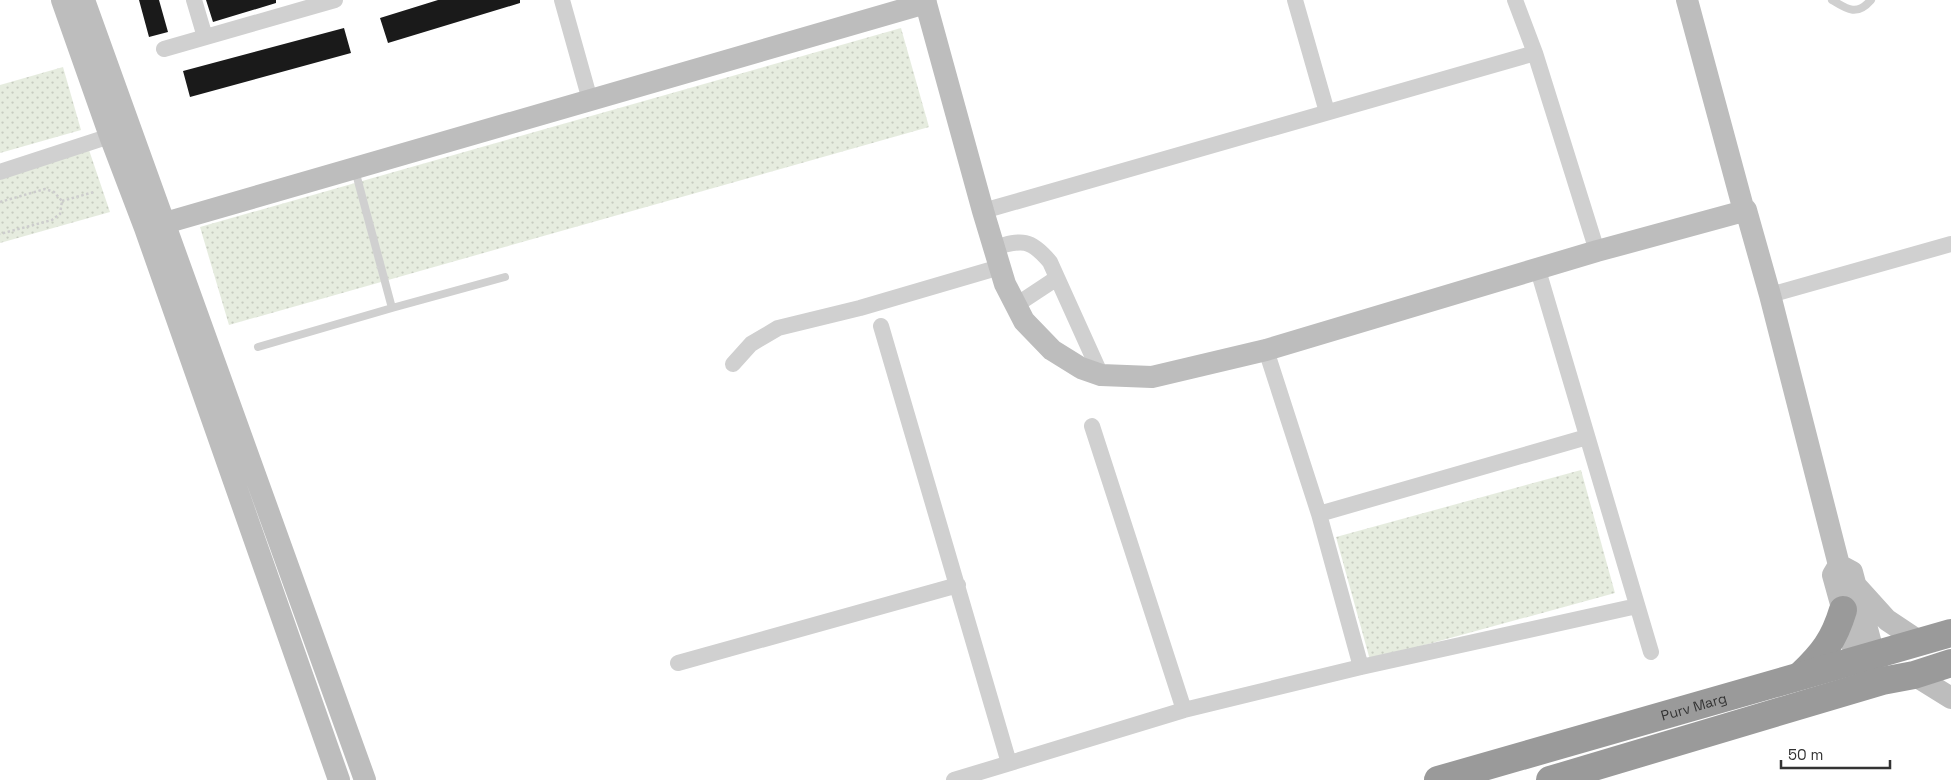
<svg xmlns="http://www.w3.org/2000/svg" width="1951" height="780" font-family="'Space Grotesk',sans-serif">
<defs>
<pattern id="park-dots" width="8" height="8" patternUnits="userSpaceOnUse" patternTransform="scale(1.25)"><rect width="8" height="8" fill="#e6ecdf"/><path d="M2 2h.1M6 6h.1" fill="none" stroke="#c6cbc0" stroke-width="1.8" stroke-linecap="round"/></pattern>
</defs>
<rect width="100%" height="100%" fill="#fff"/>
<path fill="url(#park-dots)" d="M901 28 929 127 229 325 200 227Z
M63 67 81 130 0 153V85Z
M89 150 110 212 0 243V178Z
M1581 470 1615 593 1370 660 1336 537Z"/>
<path fill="#1a1a1a" d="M139 0H159L168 32 149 37Z
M206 0H276V3L213 22Z
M438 0H520V3L388 43 380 18Z
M344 28 351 53 190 97 183 71Z"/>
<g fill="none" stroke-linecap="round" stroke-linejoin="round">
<path stroke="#cdcdcd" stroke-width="2.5" stroke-dasharray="2.5 2.5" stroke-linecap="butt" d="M62 201 94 192
M0 202 45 189 54 192 62 201 60 214 52 220 0 234"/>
<path stroke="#d0d0d0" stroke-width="8" d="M1832 0C1848 10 1857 16 1871 0
M392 308 505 277
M258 347 392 308 355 170"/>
<path stroke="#d0d0d0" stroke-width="16" d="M194 0 205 37
M562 0 590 100
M1295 0 1327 112
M1515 0 1535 53 1597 251
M164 49 335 0
M0 172 110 136
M983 211 1535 53
M994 248C1022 239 1031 239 1050 262L1101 375
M1538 270 1651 652
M1770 295 1951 244
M1016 305 1057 278
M881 326 1009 763
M1266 350 1319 514 1361 667
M733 364 751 344 778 328 860 308 1000 267
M1092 426 1184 710
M1319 514 1587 437
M678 663 958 585
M954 780 1184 710 1361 667 1637 606"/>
<path stroke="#bdbdbd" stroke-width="22" d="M62 0 110 136 145 228 339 780
M84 0 365 780
M925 0 983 211 1005 284 1024 321 1052 350 1081 368 1101 375 1152 377 1266 350 1597 251 1744 211
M1687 0 1744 211 1746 210 1770 295 1839 565 1833 575 1861 676
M165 223C419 152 672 76 926 3
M1839 565 1852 572 1878 670
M1859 589 1887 620 1920 642
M1914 675 1951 698"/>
<g stroke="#9a9a9a" stroke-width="28">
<path d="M1801 675C1823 654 1834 640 1843 610"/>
<path id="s1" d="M1438 780 1951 633"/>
<path d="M1550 780 1882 681 1914 675 1951 663"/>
</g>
</g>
<g text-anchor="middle" stroke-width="5" stroke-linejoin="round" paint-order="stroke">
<g font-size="14" fill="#333" stroke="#fff">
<text dy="5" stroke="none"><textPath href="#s1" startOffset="266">Purv Marg</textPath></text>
</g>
</g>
<path d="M1781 760v8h109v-8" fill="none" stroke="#333333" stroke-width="2.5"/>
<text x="1788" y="760" font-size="15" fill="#333333" stroke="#ffffff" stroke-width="4" paint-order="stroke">50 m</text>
</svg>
